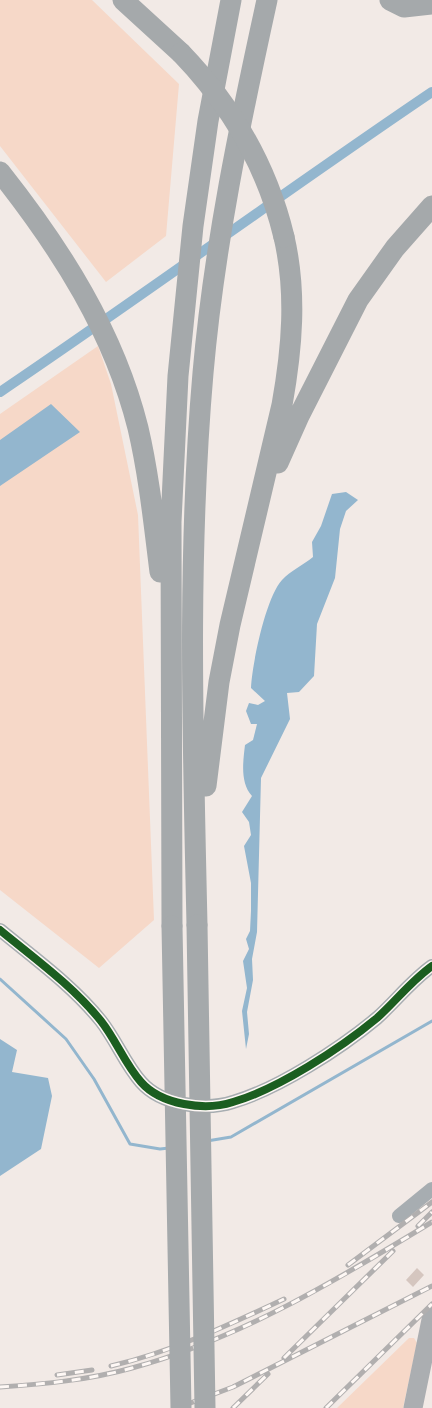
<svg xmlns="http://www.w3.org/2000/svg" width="432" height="1408" font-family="Quicksand,sans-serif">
<rect width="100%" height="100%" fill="#f2eae6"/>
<path fill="#f6d8c8" d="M0 0H92L179 84 166 236 106 282 0 146Z
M98 346 111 384 138 515 154 920 99 968 0 890V414Z
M409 1338H414L417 1343 403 1408H337Z"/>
<path fill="#93b6ce" d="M51 404 80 432 0 486V440Z
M346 492 358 500 346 511 340 529 335 578 317 624 314 676 299 692 287 693 290 719 261 778 257 932 252 959 253 980 247 1012 249 1034 246 1049 242 1011 247 988 243 961 249 949 246 939 250 931 251 911V883L244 846 251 835 249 822 242 812 252 796C240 783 243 762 245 745L253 740 257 724H251L246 711 249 703 258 705 265 701 251 688C252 664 266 597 282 580 290 571 303 565 313 557L312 542 321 526 332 494Z
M0 1039 17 1050 12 1072 48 1078 52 1096 41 1149 0 1176Z"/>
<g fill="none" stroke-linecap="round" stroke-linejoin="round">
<path stroke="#93b6ce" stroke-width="3" d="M0 979 66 1039 94 1079 130 1144 160 1149 169 1148
M207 1141 231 1137 432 1021"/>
<path stroke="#93b6ce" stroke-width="10" d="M0 392C145 294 287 190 432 92"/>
</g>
<path fill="#d5c6bf" d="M417 1268 424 1275 413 1287 406 1280Z"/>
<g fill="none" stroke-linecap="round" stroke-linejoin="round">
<path stroke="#a7adb1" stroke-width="14" d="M0 930C34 958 73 986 101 1021 116 1040 125 1064 141 1082 161 1105 205 1111 233 1102 278 1089 341 1048 377 1018 396 1001 411 981 432 966
M399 1216 432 1189"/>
<path stroke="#abaeb1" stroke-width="19" d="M413 1408 432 1315"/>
<path stroke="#a5a9ab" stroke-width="21" d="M123 0 181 53
M390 0 404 7 432 4
M0 172C61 249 114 332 138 428 149 475 154 524 160 572
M278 463 299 416 358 300 395 248 432 206
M206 786 219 682 230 625 282 405C292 349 297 293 284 237
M197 925C193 741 187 557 203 373 214 247 240 123 267 0
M172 926 171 522 178 376 193 226 208 121 231 0"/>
<g stroke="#b1afaf" stroke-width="5">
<path id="rail" d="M418 1226 432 1212
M348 1265 432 1202
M284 1358 393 1251
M111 1366C171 1352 229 1325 284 1299
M57 1375 92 1370
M0 1387C44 1384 89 1380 132 1368 239 1339 337 1280 432 1222
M177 1408 233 1387 432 1286
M233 1408 268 1374
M326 1408 432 1304"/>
</g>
<use href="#rail" stroke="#fef8f5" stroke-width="3" stroke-dasharray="9" stroke-linecap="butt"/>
<path stroke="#a5a9ab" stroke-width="21" d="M181 53C231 105 267 166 284 237
M197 925 205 1408
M172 926 181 1408"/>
<g stroke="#fef8f5" stroke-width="11">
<path id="cycleway" d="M0 930C34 958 73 986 101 1021 116 1040 125 1064 141 1082 161 1105 205 1111 233 1102 278 1089 341 1048 377 1018 396 1001 411 981 432 966"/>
</g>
<use href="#cycleway" stroke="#1b5e20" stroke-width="8"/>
</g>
</svg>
